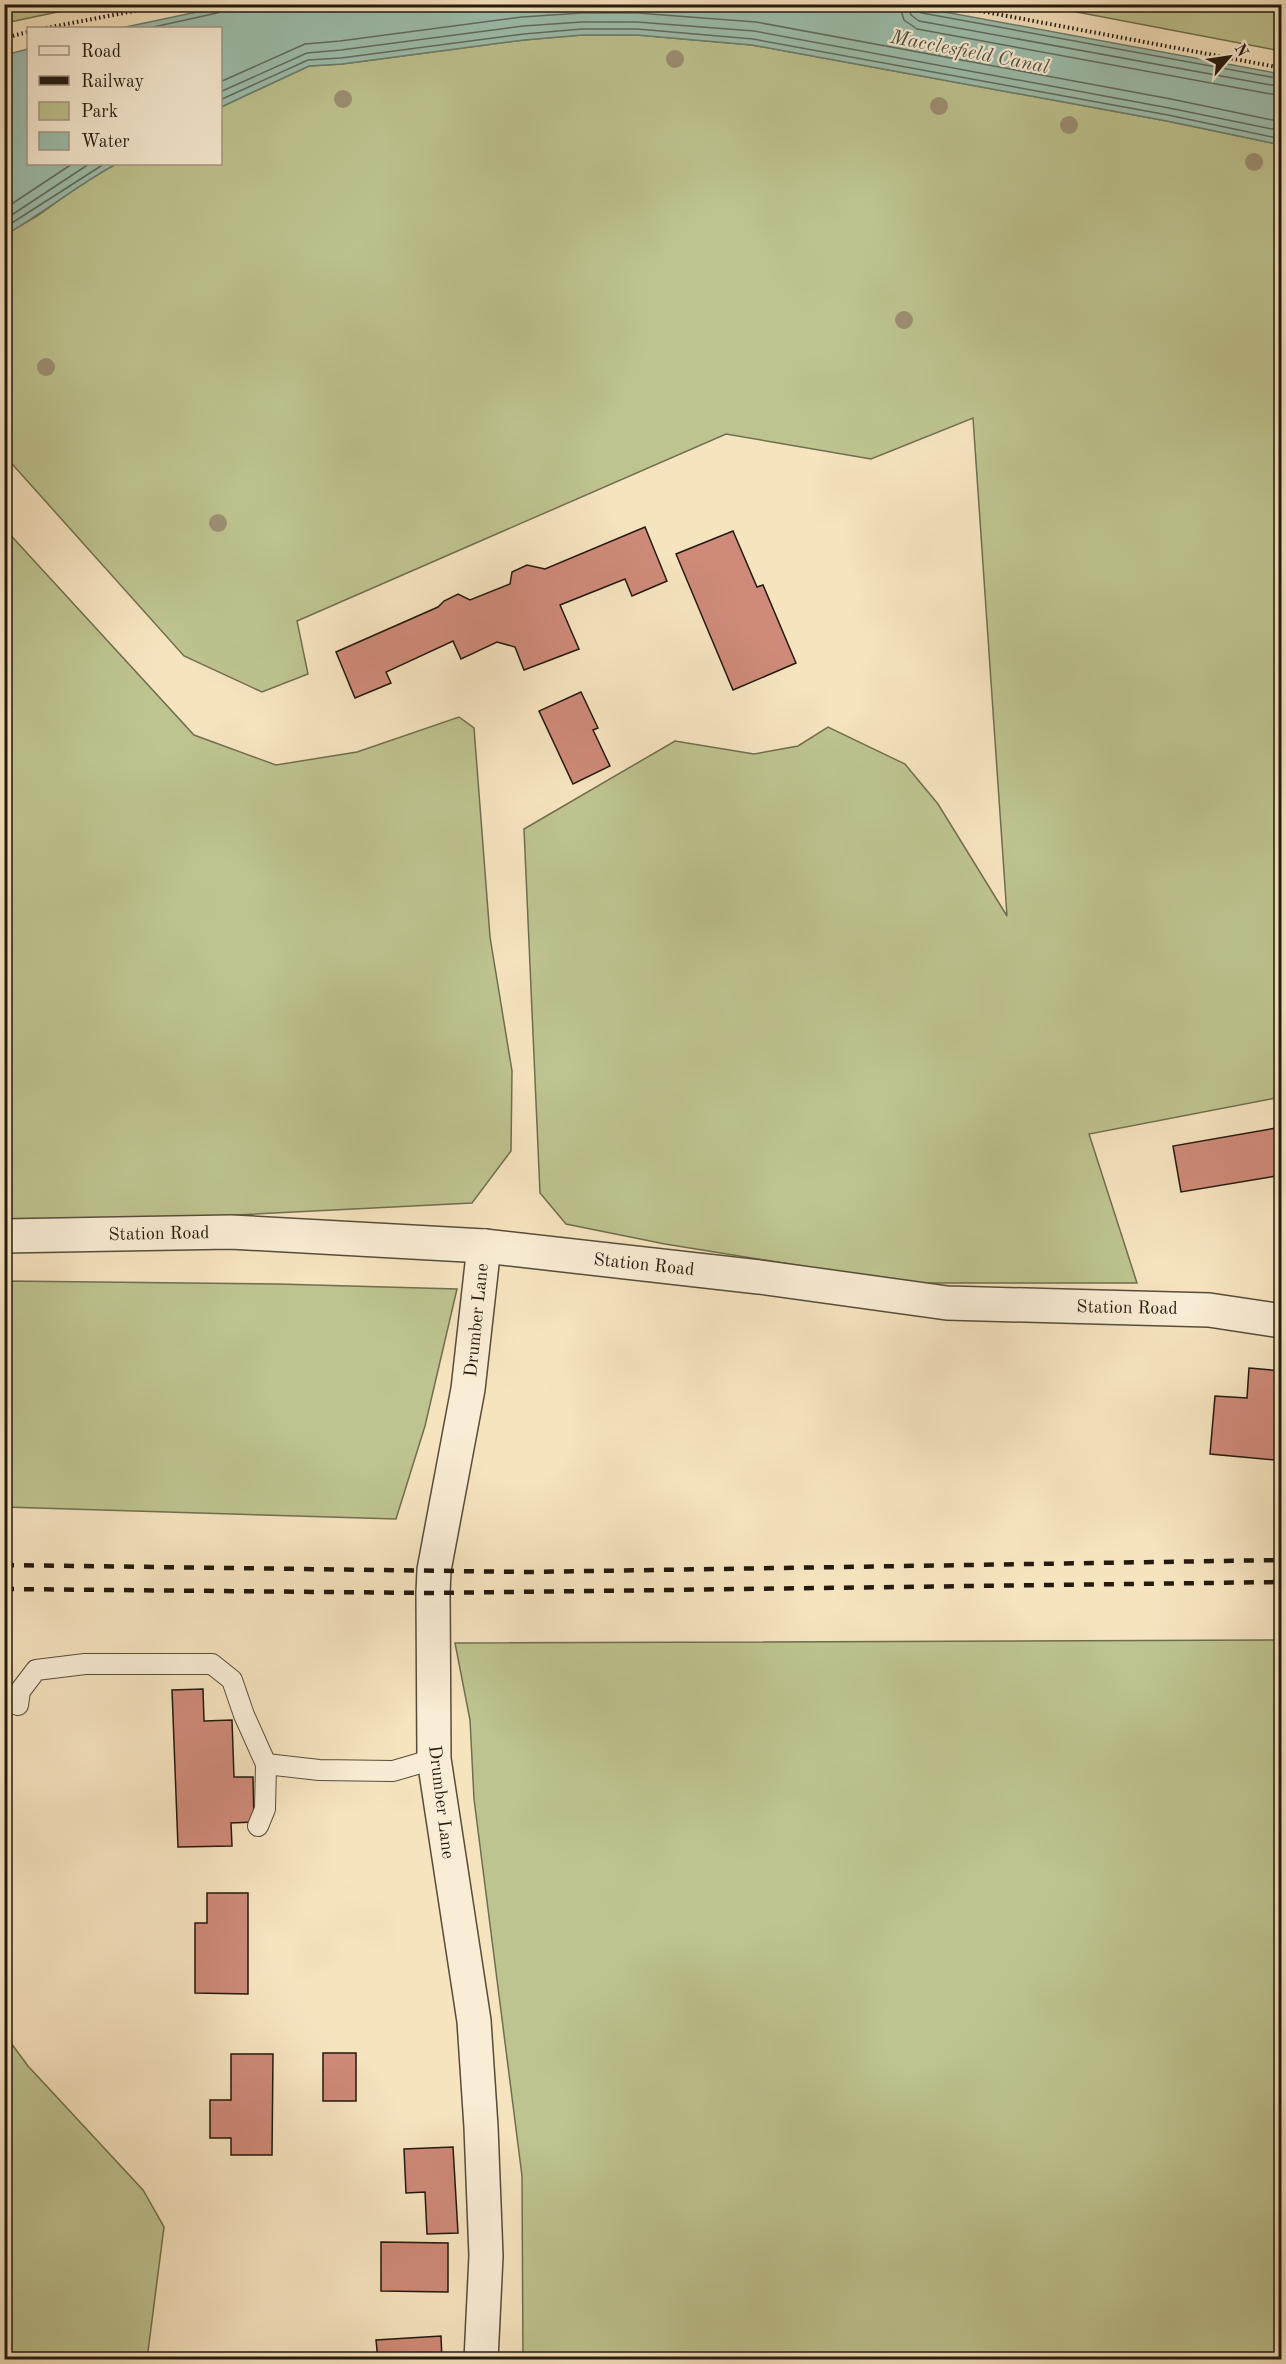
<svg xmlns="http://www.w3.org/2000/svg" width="1286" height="2364" font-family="'Old Standard TT',serif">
<rect width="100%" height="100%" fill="#f6e4bf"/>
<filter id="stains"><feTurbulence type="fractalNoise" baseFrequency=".00333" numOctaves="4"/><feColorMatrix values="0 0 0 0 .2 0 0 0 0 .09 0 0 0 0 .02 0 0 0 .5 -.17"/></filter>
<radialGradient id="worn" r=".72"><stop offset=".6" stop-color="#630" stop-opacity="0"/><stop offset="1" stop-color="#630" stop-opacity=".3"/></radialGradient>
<path fill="#bec490" stroke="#706e4e" stroke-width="1.5" d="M5 4H91V5L5 23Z
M1040 5H1281V51Z
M582 35H637L752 45 1167 121 1281 145V1097L1089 1134 1137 1283H907L665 1244 566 1224 540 1193 524 829 675 741 754 754 798 746 828 727 905 764 938 804 1007 916 973 418 871 459 726 434 297 621 308 674 262 692 184 656 5 456 4 235 37 216 90 178 116 164H220L221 107 309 66 342 64 524 40Z
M4 528 194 735 276 765 357 752 459 717 474 728 490 937 512 1071 511 1151 472 1203 98 1222 5 1221Z
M5 1281 278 1284 457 1289 425 1426 396 1519 5 1507Z
M1281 1640V2359H523L522 2176 474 1799 470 1720 455 1643Z
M5 2035 28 2066 143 2190 164 2227 147 2359H5Z"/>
<path fill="#9dbfaf" stroke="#6c7d6e" stroke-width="1.5" d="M230 5H907L1281 74V145L1167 121 752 45 637 35H582L524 40 342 64 309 66 221 107 220 28H121Z
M28 49V164H116C78 185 43 213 5 235V55Z"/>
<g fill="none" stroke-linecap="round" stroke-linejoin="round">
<path stroke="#606c5e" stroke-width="1.5" d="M899 4 904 20 917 29 1282 96
M908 4 911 15 919 21 1282 87
M916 4 917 10 922 13 1282 79
M149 28 217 13 222 10 223 4
M220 82 305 44 340 41 522 17 582 13H637L756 22 1171 99 1282 122
M220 92 307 53 341 50 523 26 582 22H637L754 31 1169 108 1282 131
M220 100 308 60 341 58 524 34 582 29H637L753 39 1168 115 1282 139
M4 209 72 164
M4 220 89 164
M4 228 104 164"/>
</g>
<path fill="#cf8a79" stroke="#23190d" stroke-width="1.5" d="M645 527 667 581 632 596 625 579 560 605 579 649 524 670 515 647 497 642 461 659 453 641 386 672 391 683 355 698 336 652 438 607 444 601 458 594 470 600 510 584 512 572 527 565 545 569Z
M733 531 757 587 763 585 796 663 733 690 676 554Z
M581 692 598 728 593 730 610 766 573 784 539 711Z
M1282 1127V1175L1181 1192 1173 1146Z
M1249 1368 1282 1371 1275 1460 1210 1454 1215 1396 1247 1398Z
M7 1657 8 1704H4V1658Z
M203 1689 204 1721 232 1720 234 1777H253L254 1822 231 1823 232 1846 178 1847 172 1690Z
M207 1893H248V1994L195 1993V1923H207Z
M323 2053H356V2101H323Z
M231 2054H273L272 2155H231V2138H210V2100H231Z
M453 2147 458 2233 427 2234 425 2192 406 2193 404 2149Z
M381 2242 448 2243V2292L381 2291Z
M441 2336 442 2360H378L376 2340Z"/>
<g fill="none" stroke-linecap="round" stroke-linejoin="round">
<g stroke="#584c3a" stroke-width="22">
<path id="service" d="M18 1705 20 1691 36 1670 85 1664H212L232 1680 244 1715 266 1764 319 1770 393 1771 434 1759
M258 1826 265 1809 266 1764"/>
</g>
<g stroke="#584c3a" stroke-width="36">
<path id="minor" d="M481 2360 486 2256 481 2127 474 2021 434 1759 433 1593 434 1570 468 1389 484 1246"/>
</g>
<g stroke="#584c3a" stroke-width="36">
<path id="tertiary" d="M4 1236 231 1232 484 1246 759 1277 947 1303 1209 1310 1282 1321"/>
</g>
<path stroke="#23190d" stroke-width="4" stroke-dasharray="1.5 3" stroke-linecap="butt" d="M944 4 1282 68
M46 28 170 4
M4 38 28 32"/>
<use href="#service" stroke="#f9edd5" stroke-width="20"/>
<use href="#minor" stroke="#f9edd5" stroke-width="33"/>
<use href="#tertiary" stroke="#f9edd5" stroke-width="33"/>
<path stroke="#23190d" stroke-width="4.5" stroke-dasharray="10 10" stroke-linecap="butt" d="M4 1565 529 1572 1282 1560
M4 1589 433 1593 1282 1582"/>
</g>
<g fill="#9c9073">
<circle cx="675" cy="59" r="9"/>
<circle cx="343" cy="99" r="9"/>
<circle cx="939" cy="106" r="9"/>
<circle cx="1069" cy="125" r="9"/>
<circle cx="1254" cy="162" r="9"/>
<circle cx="904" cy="320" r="9"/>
<circle cx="46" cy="367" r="9"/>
<circle cx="218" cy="523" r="9"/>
</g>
<g text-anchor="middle" stroke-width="4.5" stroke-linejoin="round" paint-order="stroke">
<g font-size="18" fill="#23190d" stroke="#f9edd5">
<text transform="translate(159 1233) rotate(-1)" y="6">Station Road</text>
<text transform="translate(644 1264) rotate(6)" y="6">Station Road</text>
<text transform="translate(1127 1307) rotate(1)" y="6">Station Road</text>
<text transform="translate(476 1320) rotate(-84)" y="6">Drumber Lane</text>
<text transform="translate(442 1802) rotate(83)" y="6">Drumber Lane</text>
</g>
<g font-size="20" font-style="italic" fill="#4e5346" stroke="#f9edd5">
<text transform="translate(970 51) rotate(11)" y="7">Macclesfield Canal</text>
</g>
</g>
<rect width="1286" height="2364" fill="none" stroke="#f6e4bf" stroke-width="24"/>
<rect x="6" y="6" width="1274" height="2352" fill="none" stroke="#23190d" stroke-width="3"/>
<rect x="12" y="12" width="1262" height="2340" fill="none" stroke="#23190d" stroke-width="1.5"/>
<rect x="27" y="27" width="195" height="138" fill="#f9edd5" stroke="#a39885" stroke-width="1.5"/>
<rect x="39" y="46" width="30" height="9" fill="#f9edd5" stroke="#a39885" stroke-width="1.5"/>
<text x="81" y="57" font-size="18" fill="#23190d">Road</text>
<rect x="39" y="76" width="30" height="9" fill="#23190d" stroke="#a39885" stroke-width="1.5"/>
<text x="81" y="87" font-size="18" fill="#23190d">Railway</text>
<rect x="39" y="102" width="30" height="18" fill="#bec490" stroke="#a39885" stroke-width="1.5"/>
<text x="81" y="117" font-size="18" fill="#23190d">Park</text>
<rect x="39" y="132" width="30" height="18" fill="#9dbfaf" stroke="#a39885" stroke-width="1.5"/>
<text x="81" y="147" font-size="18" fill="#23190d">Water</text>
<g transform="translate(1229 57) rotate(61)" stroke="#f9edd5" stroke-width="4.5" paint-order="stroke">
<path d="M0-4.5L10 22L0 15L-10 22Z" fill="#23190d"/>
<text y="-9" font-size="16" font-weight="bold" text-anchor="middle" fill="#23190d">N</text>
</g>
<rect width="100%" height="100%" filter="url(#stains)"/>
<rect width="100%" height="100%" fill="url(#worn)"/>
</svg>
